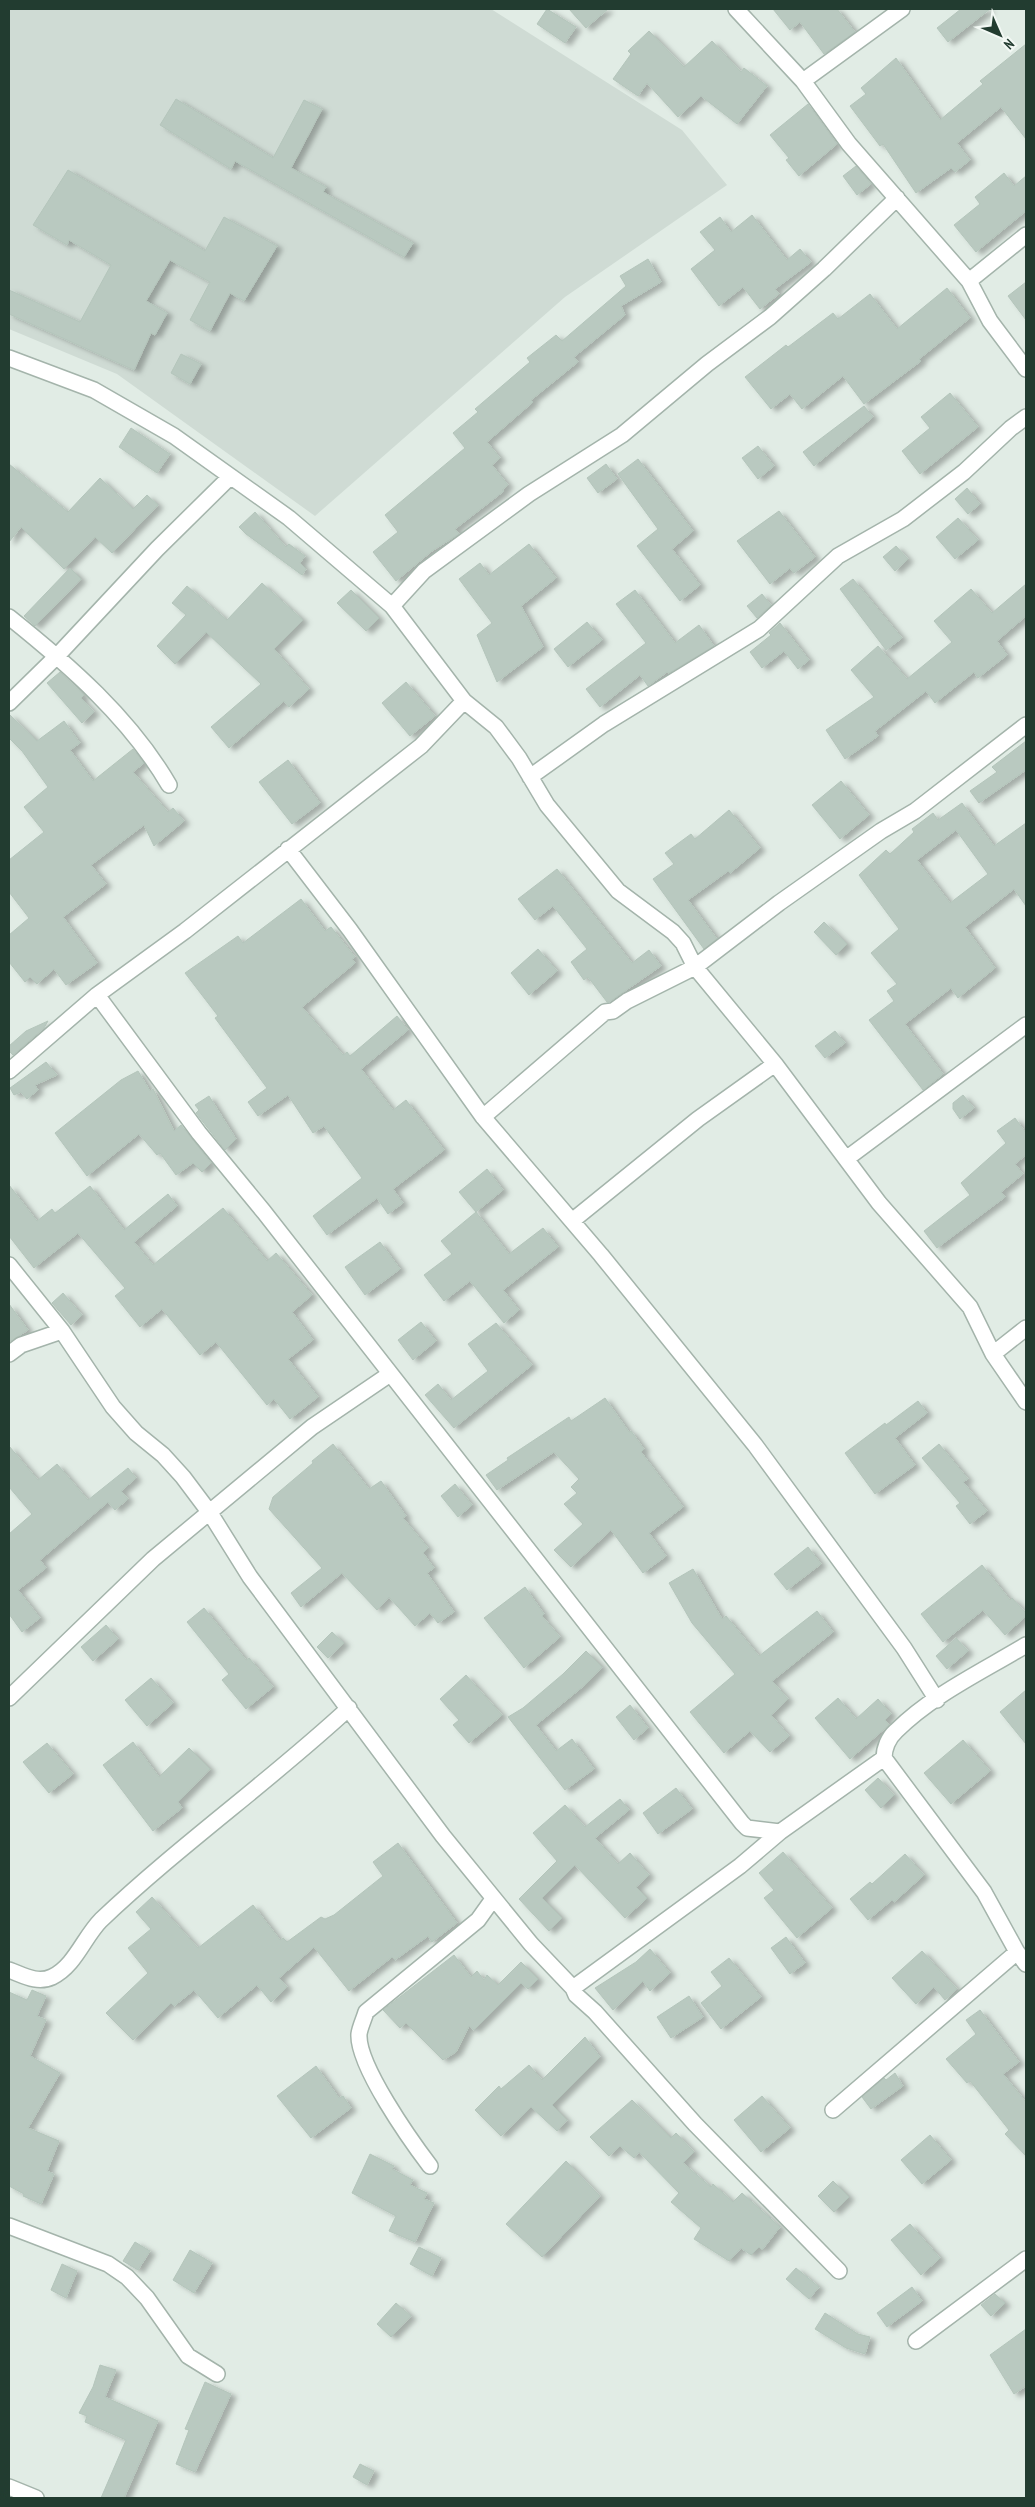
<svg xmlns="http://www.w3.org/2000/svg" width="1035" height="2507" font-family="'PT Sans Narrow',sans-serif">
<defs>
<filter id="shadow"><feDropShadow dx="5.5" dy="3" stdDeviation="2.5" flood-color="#0004"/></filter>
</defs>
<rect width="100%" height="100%" fill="#e1ece5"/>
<path fill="#cfdbd4" d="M9 9H491L682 130 727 185 565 297 315 516 117 374 9 329Z"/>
<path fill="#b9c9c0" stroke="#b4c5bb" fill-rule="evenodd" filter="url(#shadow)" d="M547 9 576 27 565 43 537 24Z
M569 9H608L586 28Z
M773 9H837L855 32 824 54 800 22 790 30Z
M961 9H990L948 42 937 28Z
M649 31 684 67 712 41 741 72 744 68 767 86 737 124 701 96 678 117 647 83 638 96 613 79 631 54 628 51Z
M1026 44V139L1001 107 957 143 970 160 955 172 951 168 916 193 883 144 880 146 850 106 866 94 861 88 896 58 940 120 983 84 980 81Z
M176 99 273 158 304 100 322 109 291 168 326 187 323 192 413 243 404 257 235 161 231 169 160 125Z
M808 104 837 144 799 176 786 160 789 158 770 135Z
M856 166 871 184 857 195 843 176Z
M68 170 205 251 224 217 277 246 244 301 230 293 210 331 190 320 210 282 170 260 146 301 167 313 155 335 151 333 134 370 9 314V290L80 322 111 265 69 240 67 245 33 225Z
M1004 173 1014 186 1026 176V211L976 252 954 225 980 204 975 197Z
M752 215 787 260 800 249 811 262 775 289 779 294 760 309 743 287 719 306 691 269 715 250 700 232 720 217 731 232Z
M648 259 661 282 621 306 625 315 574 357 578 362 531 400 533 402 487 442 500 458 492 465 508 485 502 490 504 491 455 529 459 534 432 551 396 581 373 552 398 532 385 515 465 448 453 433 478 412 475 409 530 362 527 358 556 335 562 341 626 286 620 276Z
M1026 282V320L1008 296Z
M947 288 970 318 919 359 921 361 864 404 843 376 802 409 790 394 771 409 745 377 786 345 788 347 833 313 838 319 870 294 897 329Z
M181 354 201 364 190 384 171 373Z
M950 393 978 427 920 474 902 451 930 428 921 417Z
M864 406 873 417 814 466 803 452Z
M131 428 170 454 157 473 119 447Z
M758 446 774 466 758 479 742 458Z
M638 459 693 531 672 549 700 585 680 601 637 546 658 529 618 474Z
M9 464 68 512 100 478 133 509 147 495 158 505 112 553 95 537 64 569 21 527 9 542Z
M606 464 617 479 598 493 587 478Z
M967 488 980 504 968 514 955 499Z
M779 511 815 557 794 573 790 568 770 584 737 541Z
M255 512 286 547 289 544 305 556 300 563 306 569 302 575 246 534 239 527Z
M958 518 978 540 955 559 936 537Z
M529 544 556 578 521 606 543 647 497 682 477 635 492 623 459 579 480 563 489 575Z
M896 546 908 559 895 571 883 557Z
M70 568 81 579 35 626 24 616Z
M853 579 902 638 886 650 840 589Z
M262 583 303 620 274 649 309 689 289 707 284 701 229 748 211 727 261 684 206 632 175 664 157 646 186 615 172 603 187 586 227 620Z
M1026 584V616L997 641 1007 655 978 678 974 672 935 703 926 691 875 731 878 736 845 759 826 730 874 697 851 670 878 646 907 679 952 642 934 621 971 589 992 613Z
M351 590 379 618 366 631 337 603Z
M635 590 675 643 699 625 714 646 669 673 667 672 648 686 640 675 600 707 586 689 646 643 616 604Z
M762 594 771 605 757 618 747 606Z
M587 622 602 640 568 667 554 649Z
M780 623 809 660 798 669 784 651 762 668 750 652 771 635 769 633Z
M60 672 84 695 81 698 94 712 82 723 47 683Z
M406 682 435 716 410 736 382 703Z
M9 714 37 741 64 721 80 743 70 750 93 781 133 749 144 763 133 772 168 812 173 808 184 821 154 846 144 825 91 865 106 884 63 917 97 963 66 985 54 969 37 984 30 977 25 982 9 962V935L29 918 9 892V860L44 832 24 807 48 787 22 751 9 738Z
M1026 741V770L979 803 970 791 997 772 992 767Z
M288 760 320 803 292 824 259 782Z
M841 781 869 815 840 839 812 805Z
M962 803 994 846 1026 823V906L1014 889 965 927 995 968 958 998 951 988 905 1024 943 1074 923 1090 869 1020 894 1001 887 991 897 984 871 953 899 929 859 875 886 850 890 854 914 832 912 829 933 813 938 820ZM956 830 988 874 950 903 917 860Z
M729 810 760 848 730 873 728 871 688 900 717 939 704 949 653 879 674 864 665 853 691 834 695 839Z
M557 869 632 963 649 950 661 966 609 1002H607L588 977 584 980 571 962 587 949 553 906 535 920 518 899Z
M301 899 325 931 331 927 355 957 352 959 355 963 302 1007 343 1055 347 1052 350 1056 397 1016 408 1030 361 1069 393 1110 406 1100 444 1150 393 1189 403 1203 388 1214 377 1198 327 1235 313 1216 362 1178 324 1126 313 1133 288 1095 258 1116 248 1102 267 1088 215 1018 218 1016 185 973 238 936 243 943Z
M824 922 847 944 836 955 814 932Z
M538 949 557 971 529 995 511 973Z
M48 1021 44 1028 13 1055 9 1051V1046L26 1031Z
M835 1031 845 1043 825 1058 815 1046Z
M46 1062 57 1075 35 1085 38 1090 27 1099 21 1092 14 1095 10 1088Z
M138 1071 150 1091 153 1089 174 1131 181 1125 211 1163 202 1172 193 1163 176 1175 160 1153 157 1155 139 1134 87 1176 55 1133 121 1080Z
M963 1095 974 1108 960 1119 953 1109V1103Z
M209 1096 236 1139 225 1150 196 1113 199 1110 195 1105Z
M1015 1118 1026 1133V1155L1015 1164 1023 1174 1001 1192 1005 1197 937 1248 924 1231 970 1195 961 1183 1006 1143 997 1131Z
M487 1169 503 1190 476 1212 459 1192Z
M9 1185 37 1221 52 1209 55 1213 90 1186 124 1230 168 1194 177 1206 134 1242 153 1265 223 1208 267 1261 276 1253 312 1295 292 1312 313 1340 288 1359 318 1397 290 1419 274 1399 267 1405 216 1342 200 1355 162 1309 140 1327 115 1296 125 1288 78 1233 34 1268 9 1236Z
M476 1212 509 1254 543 1228 558 1247 503 1290 519 1310 504 1323 470 1281 444 1301 424 1275 452 1254 441 1241Z
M380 1242 400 1269 365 1295 345 1267Z
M63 1293 82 1315 71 1325 52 1303Z
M9 1304 28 1330 9 1342Z
M421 1322 436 1341 413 1360 398 1340Z
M496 1323 532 1365 454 1428 425 1395 438 1384 451 1400 488 1371 468 1344Z
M605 1398 629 1432 631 1431 644 1449 641 1452 683 1507 649 1533 666 1556 643 1573 611 1530 571 1567 554 1550 583 1524 564 1504 577 1493 571 1487 579 1479 554 1452 497 1490 486 1475 508 1460 507 1458 569 1417 571 1421Z
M918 1401 927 1413 895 1438 915 1465 875 1494 845 1453 885 1423 886 1425Z
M333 1444 369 1489 381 1481 406 1516 403 1518 428 1548 423 1553 434 1568 427 1573 454 1612 438 1623 430 1613 415 1626 389 1597 377 1610 342 1573 301 1607 291 1593 322 1568 269 1509 273 1497 313 1463 312 1461Z
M939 1444 968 1479 963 1482 987 1511 970 1524 956 1506 960 1503 922 1458Z
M9 1446 38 1480 57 1464 88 1500 128 1468 136 1478 121 1491 128 1499 115 1510 108 1502 40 1560 46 1568 18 1590 40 1618 22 1632 9 1614V1534L32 1514 9 1487Z
M455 1484 472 1505 458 1517 441 1496Z
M808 1547 821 1564 787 1590 774 1574Z
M982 1565 1010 1600 1012 1598 1026 1613V1616L1005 1635 983 1610 943 1642 921 1614Z
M693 1569 722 1619 726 1616 759 1656 817 1611 833 1632 772 1681 788 1699 771 1715 789 1736 770 1752 750 1731 724 1753 690 1712 735 1674 692 1623 669 1583Z
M525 1587 544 1614 542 1616 560 1637 524 1668 484 1618Z
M204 1608 246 1660 249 1658 273 1687 246 1709 222 1680 229 1674 187 1622Z
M106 1625 118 1639 93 1661 81 1647Z
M332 1632 344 1643 328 1658 317 1647Z
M956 1638 968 1651 947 1669 936 1656Z
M586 1651 602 1667 586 1684 536 1725 556 1751 572 1739 594 1769 565 1790 508 1717 523 1708 563 1674Z
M466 1675 502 1715 469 1743 453 1725 459 1720 440 1699Z
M151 1678 173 1703 147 1726 125 1700Z
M1026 1690V1744L1000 1712Z
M838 1698 856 1719 878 1699 891 1714 885 1720 889 1725 850 1759 815 1718Z
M630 1705 648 1728 634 1740 616 1717Z
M963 1740 990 1771 951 1804 924 1773Z
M133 1742 159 1777 189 1748 210 1769 178 1802 182 1808 153 1831 103 1765Z
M47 1743 73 1774 49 1793 23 1762Z
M878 1778 894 1795 881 1808 865 1790Z
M676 1788 692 1809 658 1834 643 1813Z
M620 1799 629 1810 595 1838 618 1864 630 1853 649 1875 636 1887 647 1898 625 1918 575 1865 542 1898 562 1918 549 1931 519 1899 557 1861 533 1833 565 1805 585 1827Z
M398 1843 457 1923 432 1942 428 1936 395 1960 392 1957 349 1991 314 1947 279 1978 287 1987 271 2002 257 1985 218 2018 194 1990 174 2006 171 2003 133 2040 106 2013 148 1973 128 1948 151 1929 136 1912 152 1897 198 1948 253 1905 280 1940 283 1938 287 1942 321 1917 325 1919 334 1915 383 1876 373 1862Z
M783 1852 832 1908 797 1938 764 1898 774 1890 759 1873Z
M905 1854 924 1875 894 1902 892 1900 868 1920 850 1899 870 1882 872 1884Z
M786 1937 805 1963 790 1974 771 1948Z
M650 1949 670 1973 650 1991 643 1981 613 2010 595 1988 636 1962Z
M922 1951 957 1989 945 2000 934 1987 916 2004 892 1978Z
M454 1955 471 1977 477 1971 484 1980 487 1975 498 1985 521 1962 538 1979 528 1989 521 1983 474 2030 469 2026 456 2052 443 2060 406 2023 400 2028 383 2010Z
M729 1958 761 1997 721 2029 701 2003 722 1986 711 1972Z
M32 1990 46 1996 37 2016 46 2020 30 2056 60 2073 28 2128 59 2141 47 2171 54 2174 41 2204 23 2196 24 2194 9 2186V1992L27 2000Z
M689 1996 703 2017 671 2038 657 2017Z
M980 2010 1019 2062 1003 2074 1026 2102V2156L1005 2134 1009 2130 970 2081 967 2083 946 2059 976 2034 966 2020Z
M585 2037 600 2057 552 2105 567 2120 557 2131 531 2107 501 2136 475 2110 499 2086 501 2089 529 2065 542 2080Z
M316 2066 339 2098 343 2096 351 2108 311 2138 277 2096Z
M895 2073 903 2086 871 2109 862 2097 884 2078 886 2080Z
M762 2096 790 2128 761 2152 734 2120Z
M632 2100 671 2138 676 2133 694 2152 683 2163 711 2187 713 2184 733 2202 742 2193 780 2227 762 2250 759 2247 751 2255 741 2248 729 2261 694 2239 701 2228 671 2202 679 2193 639 2152 634 2158 620 2146 609 2156 590 2137Z
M930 2135 951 2160 922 2184 901 2160Z
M370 2154 394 2166 392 2169 413 2180 410 2185 427 2193 424 2199 434 2203 415 2242 389 2231 396 2216 352 2193Z
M566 2161 600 2196 542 2257 506 2224Z
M833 2181 849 2197 834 2212 818 2196Z
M910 2224 940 2258 921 2275 891 2240Z
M135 2242 150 2251 138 2270 123 2261Z
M419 2247 441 2258 432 2276 410 2264Z
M190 2250 212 2263 194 2293 173 2280Z
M62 2264 77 2271 66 2298 51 2290Z
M796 2268 819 2287 809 2299 786 2279Z
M912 2287 922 2301 887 2327 877 2313Z
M995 2294 1005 2303 991 2316 981 2305Z
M396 2303 411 2316 391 2337 377 2324Z
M825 2313 858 2334 870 2337 865 2354 846 2348 815 2329Z
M1026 2329V2386L1014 2394 990 2355Z
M100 2365 116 2370 105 2397 158 2421 124 2498H101L126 2440 85 2422 87 2416 79 2413 93 2387Z
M205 2382 231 2394 195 2472 176 2464 189 2430 185 2429Z
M360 2464 374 2471 367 2485 353 2477Z"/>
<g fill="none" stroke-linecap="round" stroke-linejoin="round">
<g stroke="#a4b4ab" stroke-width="18">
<path id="minor" d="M736 9 803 81 849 144 969 281 990 321 1026 369
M803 81 902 9
M969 281 1026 235
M9 358 94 390 174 436 289 518 392 606 464 701 496 727 519 758 547 805 618 891 673 932 683 943 695 967 775 1064 879 1203 970 1307 993 1354 1026 1402
M392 606 424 571 529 494 622 435 707 364 770 317 824 269 897 198
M9 617C69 665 130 718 169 785
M9 703 57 656 157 549 230 477
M530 777 604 724 759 629 838 556 903 519 964 472 1011 428 1026 417
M288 849 350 930 483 1117 601 1255 755 1445 904 1648 937 1700
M97 995 199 1133 264 1212 742 1823 747 1828 780 1832
M9 1071 97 995 185 931 421 746 464 701
M483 1117 605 1012 613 1011 627 1001 695 967 779 903 881 831 915 811 1026 725
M846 1159 1026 1025
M572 1221 698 1119 775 1064
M9 1265 62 1331 113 1407 136 1433 163 1455 183 1477 210 1513 250 1577 443 1836 531 1944 573 1988 576 1995 595 2012 695 2124 839 2271
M9 1354 21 1345 62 1331
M993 1354 1026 1328
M9 1698 153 1559 312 1427 390 1374
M884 1758 984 1892 1017 1952 1026 1964
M9 1970C23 1975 37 1984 52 1977 75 1966 84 1937 101 1920 180 1845 269 1782 349 1708
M573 1988 740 1866 780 1832 884 1758C884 1749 888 1738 896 1731 932 1695 983 1671 1026 1645
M833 2110 1017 1952
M430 2166C411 2141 357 2065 359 2034 360 2027 364 2019 366 2012L478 1920 493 1899
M9 2226 108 2264 127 2277 147 2298 188 2356 217 2374
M916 2341 1026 2259
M9 2487 36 2498"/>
</g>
<use href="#minor" stroke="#fff" stroke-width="15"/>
</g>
<rect width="1035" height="2507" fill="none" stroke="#223c30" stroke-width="20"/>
<g transform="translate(1000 35) rotate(135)" stroke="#f2f8f4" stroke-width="4" paint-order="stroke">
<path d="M0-4L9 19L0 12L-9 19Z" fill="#223c30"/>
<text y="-8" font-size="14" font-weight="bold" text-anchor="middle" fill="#223c30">N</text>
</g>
</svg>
